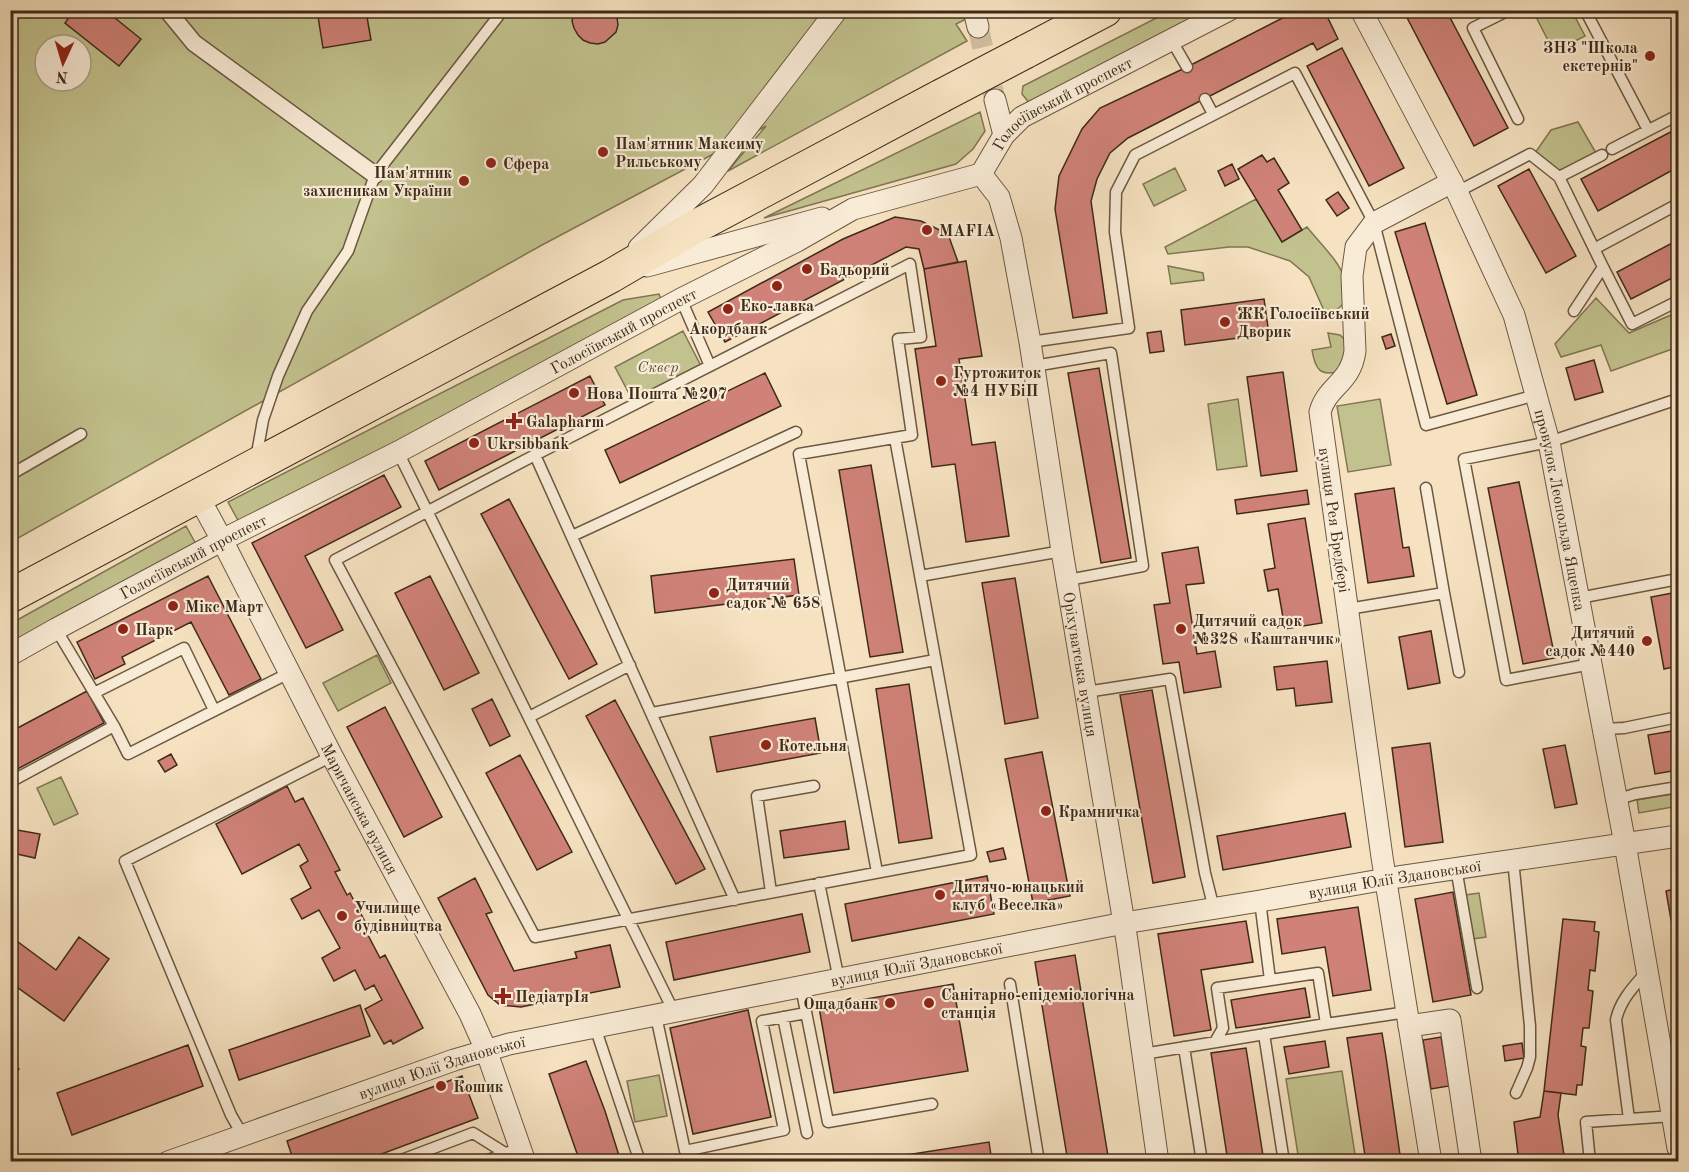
<svg xmlns="http://www.w3.org/2000/svg" width="1689" height="1172" font-family="'Old Standard TT',serif">
<rect width="100%" height="100%" fill="#f6e2c1"/>
<filter id="stains"><feTurbulence type="fractalNoise" baseFrequency=".00333" numOctaves="4"/><feColorMatrix values="0 0 0 0 .2 0 0 0 0 .09 0 0 0 0 .02 0 0 0 .5 -.17"/></filter>
<radialGradient id="worn" r=".72"><stop offset=".6" stop-color="#630" stop-opacity="0"/><stop offset="1" stop-color="#630" stop-opacity=".3"/></radialGradient>
<path fill="#c2c28e" stroke="#807653" stroke-width="1.5" fill-rule="evenodd" d="M11 11H982L956 24 967 41 728 171 766 126 542 245 11 542ZM45 45H81V81H45Z
M1170 11H1212L1031 105 1022 94 1023 86Z
M1533 11H1572L1585 36 1554 52Z
M980 112 985 131 973 149 956 164 764 218Z
M1578 122 1596 153 1560 172 1535 153 1551 130Z
M1175 168 1186 190 1154 206 1143 184Z
M1256 199 1282 242 1307 227C1317 240 1341 263 1344 278 1345 286 1344 295 1344 303L1339 308 1326 315 1309 277 1290 261 1248 247H1229L1168 254 1165 247Z
M1168 266 1203 273 1204 280 1171 284Z
M659 294 662 302 240 524 228 502 623 300Z
M1596 298 1629 333 1678 312V347L1611 371 1601 345 1561 357 1555 344Z
M683 331 701 366 633 401 615 367Z
M1328 333 1340 335 1346 341 1347 351 1340 371C1320 377 1315 369 1312 350L1331 347Z
M1238 399 1247 466 1217 470 1208 404Z
M1380 399 1391 465 1348 472 1337 406Z
M186 526 197 546 11 647 10 624Z
M377 655 391 683 338 711 323 683Z
M61 777 78 814 54 825 37 788Z
M1678 793V806L1639 813 1637 800Z
M1479 893 1486 937 1473 939 1465 895Z
M1342 1071 1356 1161H1299L1286 1079Z
M659 1075 667 1116 635 1122 627 1081Z"/>
<path fill="#d08278" stroke="#3e2a18" stroke-width="1.5" d="M74 10H105L141 39 119 66 65 23Z
M317 10H380L381 15 367 17 371 40 323 48Z
M575 10H616L618 25 616 32 605 42 598 44 590 43 583 40 578 35 574 28 572 21Z
M1298 10H1324L1338 39 1317 50 1313 43 1128 138 1110 153 1097 179 1091 201 1107 313 1073 318 1055 209 1059 176 1082 129 1100 108 1187 67Z
M1403 10H1446L1508 128 1474 146Z
M1342 48 1404 168 1369 186 1307 66Z
M1678 128V167L1598 211 1581 179Z
M1262 155 1267 162 1274 158 1289 183 1278 190 1302 230 1282 242 1238 169Z
M1232 164 1239 179 1225 186 1218 171Z
M1529 169 1576 256 1546 273 1498 186Z
M1338 192 1349 208 1337 216 1326 200Z
M895 217 921 221 948 234 958 262 924 269 919 249 906 247 725 342 708 312 843 239Z
M1425 223 1477 395 1447 404 1395 232Z
M1678 240V275L1631 299 1617 272Z
M966 261 982 356 959 359 972 445 995 442 1009 536 966 542 955 464 932 467 915 349 936 346 924 269Z
M1264 299 1269 334 1185 345 1181 310Z
M1161 331 1164 351 1150 353 1147 333Z
M1391 334 1395 346 1386 349 1382 337Z
M1594 360 1603 392 1575 400 1566 368Z
M1099 368 1131 558 1101 563 1068 373Z
M1283 372 1297 471 1261 476 1247 377Z
M765 373 781 406 620 483 605 450Z
M590 376 605 405 439 490 425 461Z
M871 465 903 652 870 657 839 470Z
M384 475 401 507 305 556 343 630 306 648 252 543Z
M1519 482 1555 658 1523 664 1488 488Z
M1394 488 1403 548 1409 547 1414 576 1368 583 1355 494Z
M1307 490 1309 504 1237 514 1235 500Z
M509 499 597 664 569 679 481 514Z
M1305 518 1322 623 1285 629 1278 589 1268 591 1264 570 1275 568 1268 524Z
M1198 547 1204 583 1186 585 1197 654 1215 651 1221 687 1184 693 1179 662 1163 664 1154 605 1170 603 1162 553Z
M794 559 799 595 655 613 651 576Z
M208 576 261 679 229 695 191 622 122 657 125 664 95 679 77 642Z
M430 576 479 673 444 690 395 593Z
M1015 578 1038 718 1005 724 982 583Z
M1678 592V666L1664 669 1651 597Z
M1431 631 1440 683 1408 689 1399 637Z
M1327 661 1332 702 1296 706 1294 688 1277 690 1274 667Z
M909 684 932 838 899 843 876 689Z
M1152 690 1185 877 1153 883 1120 695Z
M87 691 104 723 10 773V732Z
M492 699 510 736 490 746 472 709Z
M615 700 705 869 676 884 586 716Z
M385 707 442 817 404 837 347 727Z
M815 718 821 753 717 772 710 737Z
M1678 730V770L1655 774 1648 735Z
M1430 743 1443 842 1405 847 1392 748Z
M1565 745 1577 804 1555 808 1543 749Z
M1042 752 1070 896 1033 903 1005 759Z
M171 754 177 765 165 772 158 761Z
M520 755 572 852 537 870 486 773Z
M287 786 295 802 303 798 340 870 335 872 347 895 350 893 371 933 368 935 380 958 385 955 423 1028 393 1044 391 1040 384 1044 365 1009 382 1000 374 985 365 990 355 970 334 981 322 958 340 948 319 910 302 919 291 899 311 888 300 866 308 861 299 844 242 874 216 824Z
M1345 813 1351 847 1223 870 1217 836Z
M845 821 849 849 784 858 780 831Z
M17 830 40 834 35 858 12 853Z
M1003 848 1006 859 990 862 987 852Z
M987 876 994 914 852 941 845 904Z
M475 878 492 912 486 914 514 971 577 958 575 952 610 945 620 987 521 1007 500 1005 488 995 438 898Z
M1678 888V960L1666 891Z
M1453 892 1471 995 1433 1002 1415 899Z
M1358 907 1371 990 1333 996 1325 947 1282 954 1277 919Z
M802 914 810 952 674 980 666 942Z
M1563 919 1595 922 1594 931 1599 932 1595 971 1590 970 1588 990 1593 991 1589 1028H1583L1581 1046 1586 1047 1582 1085H1577L1576 1095 1544 1091Z
M1246 921 1253 962 1201 970 1211 1030 1174 1036 1158 934Z
M79 937 109 959 64 1021 10 982V944L14 939 56 970Z
M1075 955 1109 1162H1068L1050 1055 1035 962Z
M953 984 968 1071 834 1093 819 1007Z
M1305 988 1310 1017 1236 1028 1231 1000Z
M360 1005 370 1036 239 1080 229 1050Z
M748 1010 771 1117 693 1134 670 1028Z
M1382 1033 1386 1057 1401 1162H1366L1347 1038Z
M1441 1037 1449 1086 1431 1089 1423 1040Z
M1325 1041 1329 1067 1289 1074 1284 1047Z
M1522 1043 1524 1058 1505 1061 1503 1046Z
M188 1045 203 1086 72 1135 57 1093Z
M1246 1048 1264 1162H1228L1211 1053Z
M586 1061 605 1111 621 1162H580L549 1074Z
M10 1063 19 1069 10 1080Z
M462 1076 478 1118 360 1162H294L287 1141Z
M1544 1091 1561 1093 1558 1115 1565 1162H1519L1514 1122 1540 1117Z
M989 1142 992 1162H861Z"/>
<g fill="none" stroke-linecap="round" stroke-linejoin="round">
<path stroke="#d1bd9f" stroke-width="21" stroke-dasharray="21 10" stroke-linecap="butt" d="M978 27 995 100"/>
<g stroke="#6c5842" stroke-width="13">
<path id="service" d="M1509 10 1473 28 1518 119
M1585 10 1648 130
M1172 41 1187 67
M1205 99 1213 114
M1612 149 1678 115
M1559 177 1602 155
M1457 192 1530 154 1559 177 1603 267 1574 311
M1594 249 1678 204
M1603 267 1632 324 1678 301
M681 299 710 366
M1030 342 1129 328 1115 232 1116 192 1135 155 1295 73 1374 223 1426 425 1536 395
M1034 366 1111 353 1143 566 1068 580
M398 452 674 1012
M535 455 735 900
M256 459 263 420 278 376 307 311 348 251 375 175 503 10
M10 475 81 434
M572 536 796 432
M920 576 1062 551
M1444 593 1459 672
M1579 598 1678 579
M1348 609 1444 593 1426 488
M56 629 114 726 128 754 289 673
M1591 664 1506 680 1464 459 1549 442 1678 399
M1086 692 1170 679 1205 873 1214 909
M94 693 184 648 214 710
M652 713 935 660
M529 717 630 665
M1603 729 1624 728 1678 717
M10 782 114 726
M1616 800 1635 794 1678 787
M1513 860 1530 1026V1057L1527 1068 1516 1093
M1456 868 1477 988
M877 872 799 454 912 435 898 339 921 337 910 264 535 455 335 560 535 937 971 855 895 438
M819 883 839 980
M771 892 757 796 814 786
M1260 901 1270 980
M1010 984 1039 1162
M801 987 828 1122 932 1104
M656 1016 685 1151 784 1130 762 1021 806 1013
M783 1017 807 1133
M595 1027 640 1162
M1264 1034 1284 1162
M1215 1042 1223 1028 1217 988 1318 973 1326 1024
M1184 1047 1202 1162
M1143 1054 1326 1024 1407 1012
M1629 1119 1616 1020C1620 1000 1635 985 1648 970
M243 1136 231 1115 125 861 332 756
M208 1147 215 1162
M396 1162 473 1133 505 1153
M483 1162 509 1152
M1590 1162 1586 1122 1673 1116"/>
</g>
<g stroke="#6c5842" stroke-width="19">
<path id="pedestrian" d="M167 10 194 43 375 175"/>
</g>
<g stroke="#6c5842" stroke-width="23">
<g id="minor">
<path d="M974 10 978 27"/>
<path id="s1" d="M1361 10 1457 192 1514 315 1549 442 1625 844 1678 1148"/>
<path d="M995 100 1004 135"/>
<path id="s2" d="M981 174 999 197 1011 238 1030 342 1062 551 1127 941 1158 1162"/>
<path d="M639 248 703 185 837 10"/>
<path d="M647 266 822 218"/>
<path id="s3" d="M198 496 222 540 332 756 470 1014 486 1050 525 1162"/>
<path id="s4" d="M10 655 56 629 232 535 398 452 681 299 797 241 853 209 981 174 1004 135 1022 117 1229 10"/>
<path d="M1409 1026 1450 1020 1471 1162"/>
<path id="s5" d="M168 1162 454 1060 509 1044 1124 923 1260 901 1398 877 1678 836"/>
<path d="M1431 1162 1382 857 1320 412C1327 386 1351 383 1355 351L1352 276 1356 247 1374 223 1452 182"/>
</g>
</g>
<g stroke="#3e2a18" stroke-width="35">
<path id="trunk" d="M1025 52 1105 10
M10 596 611 276 693 228 941 96"/>
</g>
<use href="#service" stroke="#f9ecd7" stroke-width="10"/>
<use href="#pedestrian" stroke="#f9ecd7" stroke-width="16"/>
<use href="#minor" stroke="#f9ecd7" stroke-width="21"/>
<use href="#trunk" stroke="#f6e2c1" stroke-width="33"/>
<g stroke="#3e2a18" stroke-width="35" stroke-linecap="butt">
<path id="trunk-bridge" d="M941 96 1025 52"/>
</g>
<use href="#trunk-bridge" stroke="#f6e2c1" stroke-width="33"/>
</g>
<g fill="#8f2418" stroke="#f9ecd7" stroke-width="2">
<circle cx="1650" cy="56" r="6"/>
<circle cx="603" cy="152" r="6"/>
<circle cx="491" cy="163" r="6"/>
<circle cx="464" cy="181" r="6"/>
<circle cx="927" cy="230" r="6"/>
<circle cx="807" cy="269" r="6"/>
<circle cx="777" cy="286" r="6"/>
<circle cx="728" cy="309" r="6"/>
<circle cx="1225" cy="322" r="6"/>
<circle cx="941" cy="381" r="6"/>
<circle cx="574" cy="393" r="6"/>
<path d="M511 412h6v6h6v6h-6v6h-6v-6h-6v-6h6z"/>
<circle cx="474" cy="443" r="6"/>
<circle cx="714" cy="593" r="6"/>
<circle cx="173" cy="606" r="6"/>
<circle cx="123" cy="629" r="6"/>
<circle cx="1181" cy="629" r="6"/>
<circle cx="1647" cy="641" r="6"/>
<circle cx="766" cy="745" r="6"/>
<circle cx="1046" cy="811" r="6"/>
<circle cx="940" cy="895" r="6"/>
<circle cx="342" cy="916" r="6"/>
<path d="M500 987h6v6h6v6h-6v6h-6v-6h-6v-6h6z"/>
<circle cx="890" cy="1003" r="6"/>
<circle cx="929" cy="1003" r="6"/>
<circle cx="441" cy="1086" r="6"/>
</g>
<g text-anchor="middle" stroke-width="4.5" stroke-linejoin="round" paint-order="stroke">
<g font-size="16" font-weight="bold" fill="#3e2a18" stroke="#f9ecd7" text-anchor="start">
<text x="1638" y="53" text-anchor="end">ЗНЗ "Школа<tspan x="1638" dy="18">екстернів"</tspan></text>
<text x="615" y="149">Пам'ятник Максиму<tspan x="615" dy="18">Рильському</tspan></text>
<text x="503" y="169">Сфера</text>
<text x="452" y="178" text-anchor="end">Пам'ятник<tspan x="452" dy="18">захисникам України</tspan></text>
<text x="939" y="236">MAFIA</text>
<text x="819" y="275">Бадьорий</text>
<text x="777" y="311" text-anchor="middle">Еко-лавка</text>
<text x="1237" y="319">ЖК Голосіївський<tspan x="1237" dy="18">Дворик</tspan></text>
<text x="728" y="334" text-anchor="middle">Акордбанк</text>
<text x="953" y="378">Гуртожиток<tspan x="953" dy="18">№4 НУБіП</tspan></text>
<text x="586" y="399">Нова Пошта №207</text>
<text x="526" y="427">Galapharm</text>
<text x="486" y="449">Ukrsibbank</text>
<text x="726" y="590">Дитячий<tspan x="726" dy="18">садок № 658</tspan></text>
<text x="185" y="612">Мікс Март</text>
<text x="1193" y="626">Дитячий садок<tspan x="1193" dy="18">№328 «Каштанчик»</tspan></text>
<text x="135" y="635">Парк</text>
<text x="1635" y="638" text-anchor="end">Дитячий<tspan x="1635" dy="18">садок №440</tspan></text>
<text x="778" y="751">Котельня</text>
<text x="1058" y="817">Крамничка</text>
<text x="952" y="892">Дитячо-юнацький<tspan x="952" dy="18">клуб «Веселка»</tspan></text>
<text x="354" y="913">Училище<tspan x="354" dy="18">будівництва</tspan></text>
<text x="941" y="1000">Санітарно-епідеміологічна<tspan x="941" dy="18">станція</tspan></text>
<text x="515" y="1002">ПедіатрІя</text>
<text x="878" y="1009" text-anchor="end">Ощадбанк</text>
<text x="453" y="1092">Кошик</text>
</g>
<g font-size="16" fill="#3e2a18" stroke="#f9ecd7">
<text dy="6" stroke="none"><textPath href="#s4" startOffset="1198">Голосіївський проспект</textPath></text>
<text dy="6" stroke="none"><textPath href="#s4" startOffset="694">Голосіївський проспект</textPath></text>
<text dy="6" stroke="none"><textPath href="#s1" startOffset="542">провулок Леопольда Ященка</textPath></text>
<text transform="translate(1335 520) rotate(82)" y="6">вулиця Рея Бредбері</text>
<text dy="6" stroke="none"><textPath href="#s4" startOffset="208">Голосіївський проспект</textPath></text>
<text dy="6" stroke="none"><textPath href="#s2" startOffset="504">Оріхуватська вулиця</textPath></text>
<text dy="6" stroke="none"><textPath href="#s3" startOffset="352">Маричанська вулиця</textPath></text>
<text dy="6" stroke="none"><textPath href="#s5" startOffset="1262">вулиця Юлії Здановської</textPath></text>
<text dy="6" stroke="none"><textPath href="#s5" startOffset="776">вулиця Юлії Здановської</textPath></text>
<text dy="6" stroke="none"><textPath href="#s5" startOffset="290">вулиця Юлії Здановської</textPath></text>
</g>
<g font-size="16" font-style="italic" fill="#5f5036" stroke="#f9ecd7">
<text x="658" y="372">Сквер</text>
</g>
</g>
<rect width="1689" height="1172" fill="none" stroke="#f6e2c1" stroke-width="36"/>
<rect x="12" y="12" width="1665" height="1148" fill="none" stroke="#3e2a18" stroke-width="3"/>
<rect x="18" y="18" width="1653" height="1136" fill="none" stroke="#3e2a18" stroke-width="1.5"/>
<g transform="translate(63 63) rotate(184)"><circle r="28" fill="#f9ecd7" stroke="#ae9e8b" stroke-width="1.5"/>
<path d="M0-4.5L10 22L0 15L-10 22Z" fill="#8f2418"/>
<text y="-9" font-size="16" font-weight="bold" text-anchor="middle" fill="#3e2a18">N</text>
</g>
<rect width="100%" height="100%" filter="url(#stains)"/>
<rect width="100%" height="100%" fill="url(#worn)"/>
</svg>
